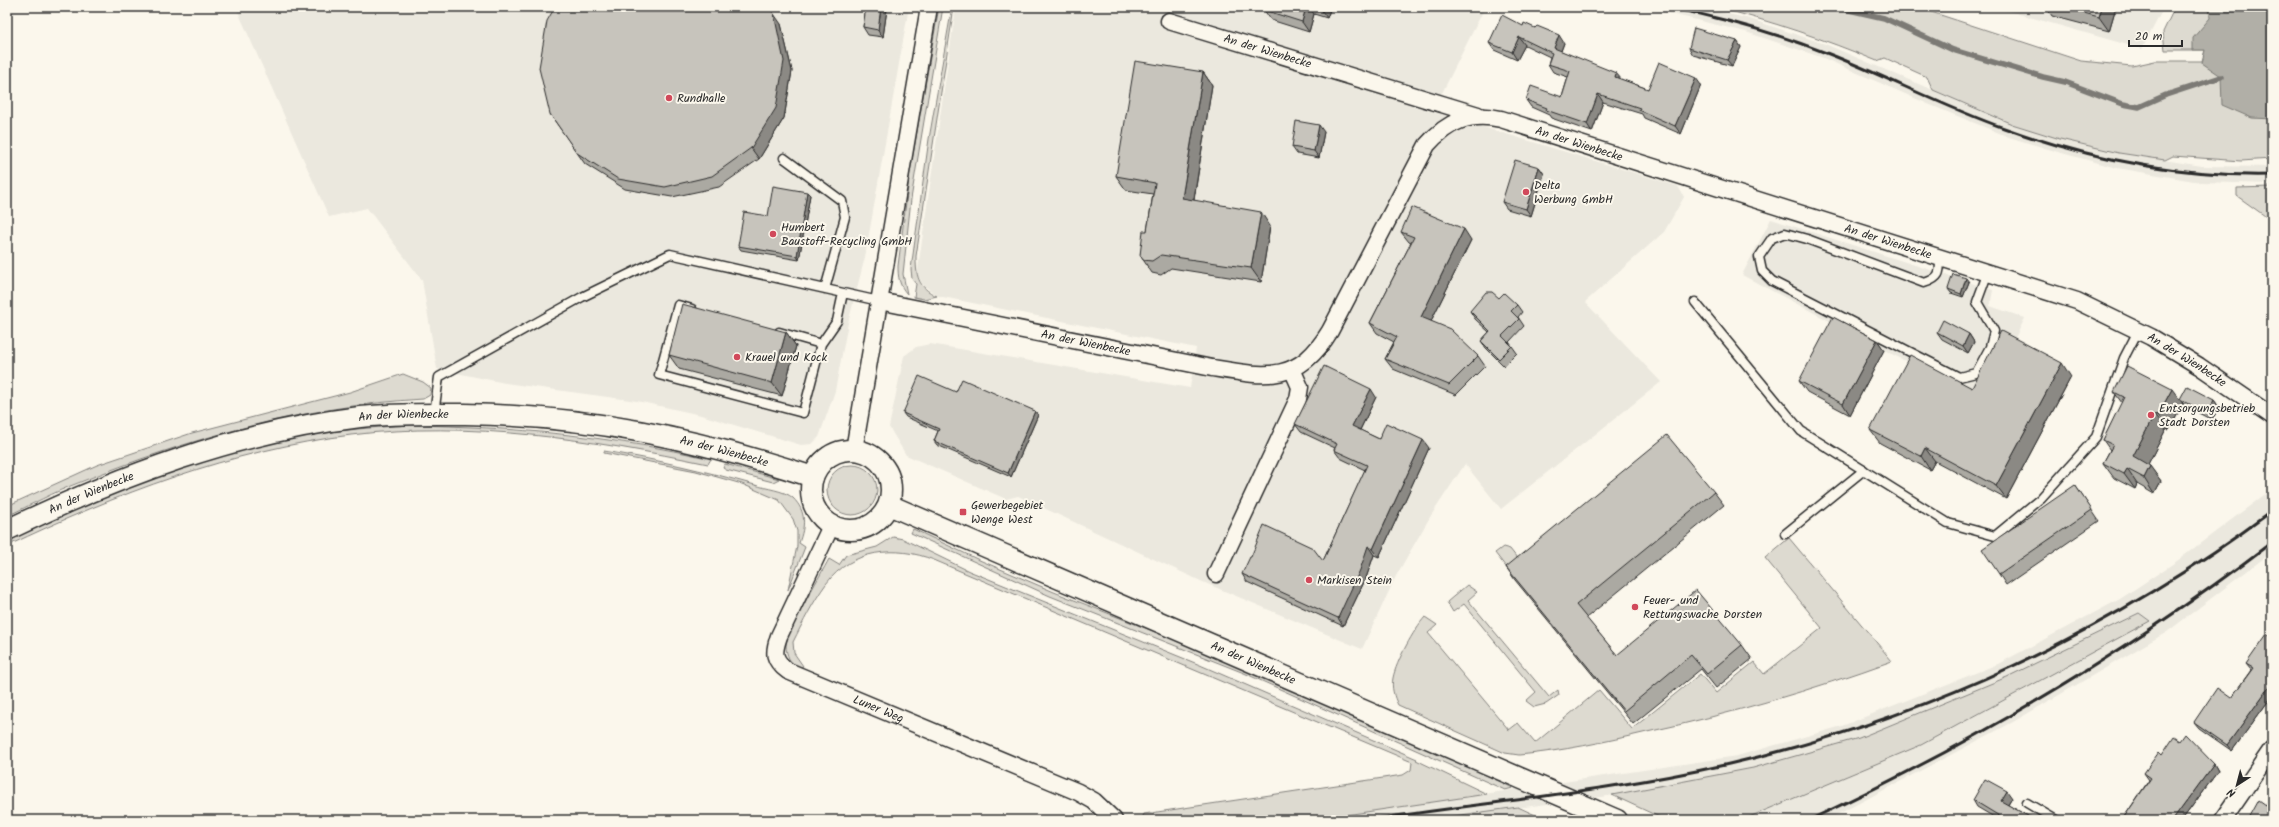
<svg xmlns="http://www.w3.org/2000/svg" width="2279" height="827" font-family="Kalam,sans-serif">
<rect width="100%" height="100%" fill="#fbf7ec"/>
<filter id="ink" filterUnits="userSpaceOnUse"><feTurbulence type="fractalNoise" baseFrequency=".025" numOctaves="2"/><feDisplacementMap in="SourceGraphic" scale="8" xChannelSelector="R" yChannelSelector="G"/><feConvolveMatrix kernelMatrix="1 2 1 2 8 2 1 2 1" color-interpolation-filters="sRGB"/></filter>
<g filter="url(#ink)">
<path fill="#ebe8de" d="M236 7H909L865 257 848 323 835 391 819 437 812 444 801 445 701 415 637 401 505 383 437 369 422 280 367 208 329 217Z
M956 7H1478L1484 9 1442 93 1424 109 1678 186 1684 197 1664 232 1585 302 1661 382 1501 509 1465 464 1430 517 1396 576 1362 649 1203 582 1018 496 1006 499 906 455 889 427 904 356 916 347 930 344 1190 388 1196 348 938 296 923 285 917 275Z
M1643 7H1696L1750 19 1825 44 2012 124 2060 139 2119 153 2202 166 2272 167V184L2200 182 2117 168 2058 152 2009 137 1928 104 1821 57 1746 32Z
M1994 7H2164L2142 49Z
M1771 219 1993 290 1990 306 2025 318 1983 402 1742 275Z
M2272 489V552L2167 632 2013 722 1827 820H1742L1921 745 2150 621 2139 613 2007 677 1859 738 1753 768 1623 794 1425 820H1312L1737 756 1842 726 1998 664 2120 599 2177 561Z"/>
<path fill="#dddad0" stroke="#84827e" d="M939 7H943L911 199 903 274 907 294C899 285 898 277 898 266L910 171Z
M952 7H954L916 256C916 275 917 287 937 296L924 299 914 297 916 284 912 279 911 269 929 139Z
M1715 7H1916L2081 61 2132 66 2155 61H2202L2205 50H2165L2163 32 2175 7H2272V159L2241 161 2173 156 2165 160 2119 153 2060 139 2012 124 1933 90 1927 77 1885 58 1877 61C1824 39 1771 21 1715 7Z
M2272 187V221L2237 196V188Z
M403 374 423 382 431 388 430 395 423 399C304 406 189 438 78 483 54 492 31 505 7 516V506L97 465 192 433 350 392Z
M411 425C513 427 611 436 711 459L708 464C593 440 469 420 351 435 231 450 116 494 7 546V540C103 495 203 453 308 435 342 430 376 427 411 425Z
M604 451C655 459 705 471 755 485 766 489 784 490 793 498 807 512 805 526 799 543L805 547 788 590 797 546V531L793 519 779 500 742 484 696 471 604 453Z
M725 464 779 479 773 482 726 470 723 468Z
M827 490a25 25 0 1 1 50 0a25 25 0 1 1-50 0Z
M913 529 977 559 1054 592 1247 668 1457 761 1513 788 1505 790 1244 673 1050 596 911 533Z
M893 537 903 539 969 571 1200 665 1417 759 1416 760 1487 794 1312 820H1141L1144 814 1403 775 1411 770 1412 762 934 560C896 545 852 549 826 584 813 602 803 622 793 642L794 653 803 666 798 669C790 663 786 655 786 645 786 633 821 574 829 559L839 565 846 555 877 547Z
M1789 538 1892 661C1812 690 1731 714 1647 732 1605 742 1562 751 1519 755L1505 753 1398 705C1394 697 1391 687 1393 678 1396 662 1414 629 1425 617L1437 625 1428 633 1509 730 1518 723 1535 743 1599 690 1632 729 1700 674 1716 693 1754 662 1764 674 1822 628 1765 558Z
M1503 547 1510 549 1524 567 1513 576 1495 553Z
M1467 585 1477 592 1468 600 1549 697 1558 690 1559 695 1546 704 1534 707 1526 701 1536 692 1464 604 1453 612 1447 602Z
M2139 613 2150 621 1921 745 1742 820H1666L1612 795 1753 768 1859 738 2007 677Z
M1518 807 1546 820H1425Z"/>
<path fill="#b1afa7" stroke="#7b7a75" d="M2209 7H2269L2272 12V119L2252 118 2222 105 2221 76 2202 63 2205 50H2193V38L2210 18Z"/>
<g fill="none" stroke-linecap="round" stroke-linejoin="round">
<path stroke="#7b7a75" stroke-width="5.5" d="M1836 7 1884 18 1953 50 2043 77 2065 82 2123 104 2139 107 2166 95 2221 77"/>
<g stroke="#2b2b2b" stroke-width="11">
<path id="service" d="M784 158 842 201 845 217 825 289
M1940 257C1940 272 1941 278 1924 283L1807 239 1785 233 1772 238 1759 257 1762 271 1772 281 1959 377 1976 373 1990 347 1994 331 1977 302 1988 272
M1695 302 1801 431 1948 523 1995 536 2041 498 2096 437 2124 358 2138 331
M692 309 678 305 659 375 803 413 821 344 837 321 843 293
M779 332 821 344
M434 414 439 377 582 297 670 254 879 301
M1785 534 1864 470
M2027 803 2056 820"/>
</g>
<g stroke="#2b2b2b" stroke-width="19">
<g id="minor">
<path id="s1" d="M1169 21 1478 115"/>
<path id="s2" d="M879 301 1212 368C1266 377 1298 384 1330 331L1427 145C1448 121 1470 112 1501 119L2077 301 2151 337 2199 366 2272 416"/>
<path d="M854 450 929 7"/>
<path id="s3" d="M831 526 779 636C773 653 773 660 788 671L1078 792 1094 801 1114 820"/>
<path d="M1216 574 1298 399 1300 387 1292 369"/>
<path d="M2223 820 2272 749"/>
</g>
</g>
<g stroke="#2b2b2b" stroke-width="23">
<g id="tertiary">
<circle cx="851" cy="490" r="40"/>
<path id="s4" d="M889 505 1617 820"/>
<path id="s5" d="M7 530C119 476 236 432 360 417 395 413 429 414 465 414 590 416 694 438 813 477"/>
</g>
</g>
<use href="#service" stroke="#fbf7ec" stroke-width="8"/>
<use href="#minor" stroke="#fbf7ec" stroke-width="16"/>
<use href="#tertiary" stroke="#fbf7ec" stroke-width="20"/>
<path stroke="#2b2b2b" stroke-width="3" d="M1667 7C1723 18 1776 33 1829 54 1888 77 1944 107 2004 128 2090 159 2181 177 2272 175
M1369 820C1489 802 1611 791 1729 764 1925 719 2111 631 2272 511
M1809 820C1975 743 2127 653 2272 542"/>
</g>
<path fill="#aba9a2" stroke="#2b2b2b" d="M866 7H886L887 9 883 37 868 35 863 27Z
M1265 7H1331L1327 18 1314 14 1309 32 1271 20 1264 10Z
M2046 7H2116L2109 31 2052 16Z
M781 24 792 71 784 118 759 159 719 187 672 197 625 189 585 164 550 114Z
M1523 26 1564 43 1561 51 1620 79 1648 89 1701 85 1681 134 1644 118 1642 114 1603 102 1592 132 1551 118 1549 115 1531 107 1526 100 1562 97 1568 77 1553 72 1548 64 1550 57 1525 45 1517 60 1494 50 1489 43Z
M1737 41 1741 47 1732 66 1693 55 1689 48Z
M1203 72 1212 85 1194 200 1270 226 1261 282 1171 268 1161 275 1152 273 1140 255 1147 231 1153 194 1126 190 1116 176Z
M1324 132 1319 158 1297 154 1292 147Z
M1539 167 1544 174 1531 216 1507 209 1502 202Z
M810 195 799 260 741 250 738 246 768 216Z
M1401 232 1471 240 1431 321 1478 356 1485 366 1456 395 1393 369 1385 359 1394 342 1377 333 1370 323 1411 243 1409 242Z
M1969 282 1963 297 1951 293 1948 289Z
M1499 298 1517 305 1522 312 1518 317 1524 326 1509 342 1512 346 1517 353 1504 366 1486 348 1481 341 1489 332 1475 319 1470 311Z
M786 332 796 346 782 396 679 369 669 355Z
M1937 332 1969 334 1974 342 1968 353 1942 339Z
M1877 340 1884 350 1850 415 1807 392 1799 381Z
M2071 377 2006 499 1935 461 1930 470 1880 443 1870 430 1972 388Z
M956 392 1035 411 1038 415 1011 477 937 445 934 441 938 431 906 417 903 413Z
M2114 392 2183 404 2169 430 2166 429 2148 464 2161 481 2154 494 2137 484 2135 489 2114 478 2103 463 2110 450 2103 440 2122 403Z
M1376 397 1360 430 1379 439 1429 448 1379 557 1374 555 1366 578 1343 626 1247 582 1242 574 1323 561 1365 470 1340 458 1334 450 1335 448 1301 432 1295 424Z
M2180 399 2214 400 2219 407 2212 420 2185 406Z
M2075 485 2099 521 2006 585 1999 574Z
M1714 492 1724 505 1586 618 1617 655 1742 645 1752 659 1716 688 1701 669 1633 724 1515 580 1506 567Z
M2272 638V696L2232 751 2199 728 2194 722 2231 698 2251 670 2246 664Z
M2162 755 2214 764 2218 771 2182 820H2122L2149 780 2144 773Z
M2012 798 2008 805 2035 820H2040H1999L1977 807 1973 800Z"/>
<path fill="#8b8984" stroke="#2b2b2b" d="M881 7H886L887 9 883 37 878 30Z
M1306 7H1309L1314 14 1309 32 1302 22Z
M1320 7H1331L1327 18 1320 8Z
M2102 7H2116L2109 31 2099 17Z
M774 14 781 24 792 71 784 118 759 159 751 148Z
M1559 35 1564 43 1559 56 1554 48Z
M1519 37 1525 45 1517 60 1512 52Z
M1737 41 1741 47 1732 66 1727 60Z
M1203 72 1212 85 1192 211 1182 198Z
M1616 73 1622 80 1615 77Z
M1696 78 1701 85 1681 134 1675 126Z
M1598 94 1603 102 1592 132 1587 124Z
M1319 125 1324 132 1319 158 1314 151Z
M1539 167 1544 174 1531 216 1526 209Z
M807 192 810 195 799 260 797 256Z
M1261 212 1270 226 1261 282 1251 268Z
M1464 229 1471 240 1428 327 1421 317Z
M1966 278 1969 282 1963 297 1961 294Z
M786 332 796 346 782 396 772 383Z
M1969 334 1974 342 1968 353 1963 346Z
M1877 340 1884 350 1850 415 1843 404Z
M2062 363 2071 377 2006 499 1996 486Z
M1371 389 1376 397 1358 434 1352 426Z
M2172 389 2183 404 2169 430 2158 415Z
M2214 400 2219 407 2212 420 2207 413Z
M1035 411 1038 415 1011 477 1008 473Z
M2155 414 2166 429 2144 472 2133 456Z
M1423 440 1429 448 1379 557 1373 549Z
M1925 448 1935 461 1930 470 1921 456Z
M2150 466 2161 481 2154 494 2144 478Z
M2127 469 2137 484 2135 489 2124 474Z
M1368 546 1374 555 1366 578 1343 626 1338 618Z
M2272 683V696L2232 751 2227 745Z
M2214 764 2218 771 2182 820H2173Z
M2007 791 2012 798 2006 808 2001 801Z"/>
<path fill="#c7c4bc" stroke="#2b2b2b" d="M555 7H769L774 14 784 61 776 108 751 148 712 176 665 187 618 179 577 153 550 114 539 68 547 21Z
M866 7H881L878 30 863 27Z
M1265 7H1306L1302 22 1264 10Z
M2061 7H2102L2099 17Z
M1502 15 1523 26 1524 23 1535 28 1537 26 1559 35 1554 48 1616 73 1615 77 1648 89 1659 62 1696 78 1675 126 1639 110 1640 108 1598 94 1587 124 1546 110 1547 108 1526 100 1531 86 1562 97 1570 71 1548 64 1552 53 1519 37 1512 52 1489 43Z
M1694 28 1737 41 1727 60 1689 48Z
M1135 61 1203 72 1182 198 1261 212 1251 268 1161 255 1152 261 1143 260 1140 255 1143 231H1147L1155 183 1116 176Z
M1296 121 1319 125 1314 151 1292 147Z
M1515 160 1539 167 1526 209 1502 202Z
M773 186 807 192 797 256 738 246 744 212 768 216Z
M1412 207 1464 229 1421 317 1450 329 1478 356 1449 385 1385 359 1397 337 1370 323 1414 237 1401 232Z
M1953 274 1966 278 1961 294 1948 289Z
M1486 292H1492L1499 298 1504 293 1517 305 1511 311 1519 319 1502 336 1512 346 1499 359 1481 341 1490 331 1470 311Z
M682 304 786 332 772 383 669 355Z
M1833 317 1877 340 1843 404 1799 381Z
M1943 320 1969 334 1963 346 1937 332Z
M2001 331 2062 363 1996 486 1925 448 1921 456 1870 430 1910 355 1972 388Z
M1324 366 1371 389 1352 426 1379 439 1386 423 1423 440 1373 549 1368 546 1360 570 1338 618 1242 574 1250 557H1251L1264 525 1313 548 1323 561 1367 465 1334 450 1337 444 1295 424Z
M2127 366 2172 389 2158 415 2155 414 2133 456 2150 466 2144 478 2127 469 2124 474 2103 463 2113 445 2103 440 2124 397 2114 392Z
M919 376 956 392 962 379 1035 411 1008 473 934 441 939 429 903 413Z
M2187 386 2214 400 2207 413 2180 399Z
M1667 435 1714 492 1576 605 1617 655 1696 590 1742 645 1707 674 1691 655 1624 711 1506 567Z
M2075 485 2092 510 1999 574 1982 549Z
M2267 634 2272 638V683L2227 745 2194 722 2217 688 2231 698 2253 668 2246 664Z
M2185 734 2214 764 2173 820H2122L2151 778 2144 773 2159 752 2162 755 2174 737 2180 741Z
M1985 779 2007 791 2001 801 2035 820 2036 818 2040 820H2006L1973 800Z
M2272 791V820H2247L2258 800 2265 805Z"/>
</g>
<g fill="#d1495b" stroke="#fbf7ec" stroke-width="1.5">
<circle cx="669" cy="98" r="4"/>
<circle cx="1526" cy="192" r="4"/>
<circle cx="773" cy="234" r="4"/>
<circle cx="737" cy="357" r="4"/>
<circle cx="2151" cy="415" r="4"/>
<rect x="959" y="508" width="8" height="8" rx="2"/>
<circle cx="1309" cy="580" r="4"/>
<circle cx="1635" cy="607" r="4"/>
</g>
<g text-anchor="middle" stroke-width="4" stroke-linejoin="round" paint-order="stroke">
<g font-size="12" fill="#2b2b2b" stroke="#fbf7ec">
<text dy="4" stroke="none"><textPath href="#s1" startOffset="103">An der Wienbecke</textPath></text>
<text dy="4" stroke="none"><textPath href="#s2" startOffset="850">An der Wienbecke</textPath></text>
<text dy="4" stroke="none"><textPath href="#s2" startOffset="1174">An der Wienbecke</textPath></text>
<text dy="4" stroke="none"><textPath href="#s2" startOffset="211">An der Wienbecke</textPath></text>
<text dy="4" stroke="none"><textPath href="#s2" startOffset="1497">An der Wienbecke</textPath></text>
<text dy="4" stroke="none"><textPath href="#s5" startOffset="416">An der Wienbecke</textPath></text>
<text dy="4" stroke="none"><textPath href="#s5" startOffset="740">An der Wienbecke</textPath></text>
<text dy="4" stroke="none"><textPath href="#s5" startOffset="92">An der Wienbecke</textPath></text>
<text dy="4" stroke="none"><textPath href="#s4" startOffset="397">An der Wienbecke</textPath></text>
<text dy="4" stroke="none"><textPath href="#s3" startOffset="260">Luner Weg</textPath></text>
</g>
<g font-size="12" fill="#2b2b2b" stroke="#fbf7ec" text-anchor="start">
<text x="677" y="102">Rundhalle</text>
<text x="1534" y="189">Delta<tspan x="1534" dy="14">Werbung GmbH</tspan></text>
<text x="781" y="231">Humbert<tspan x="781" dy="14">Baustoff-Recycling GmbH</tspan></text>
<text x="745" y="361">Krauel und Kock</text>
<text x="2159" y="412">Entsorgungsbetrieb<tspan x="2159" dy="14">Stadt Dorsten</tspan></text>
<text x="971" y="509">Gewerbegebiet<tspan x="971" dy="14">Wenge West</tspan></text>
<text x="1317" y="584">Markisen Stein</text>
<text x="1643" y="604">Feuer- und<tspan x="1643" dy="14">Rettungswache Dorsten</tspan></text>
</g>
</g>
<rect width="2279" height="827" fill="none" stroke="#fbf7ec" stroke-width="24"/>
<rect x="12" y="12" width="2255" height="803" fill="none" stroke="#2b2b2b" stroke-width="1.5" filter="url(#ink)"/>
<g transform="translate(2237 785) rotate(216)" stroke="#fbf7ec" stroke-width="3" paint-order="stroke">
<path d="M0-3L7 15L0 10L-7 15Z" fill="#2b2b2b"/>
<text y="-6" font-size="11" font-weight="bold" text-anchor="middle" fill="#2b2b2b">N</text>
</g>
<path d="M2129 40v6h53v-6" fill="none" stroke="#2b2b2b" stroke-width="2"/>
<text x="2135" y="40" font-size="12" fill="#2b2b2b" stroke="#fbf7ec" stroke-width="3" paint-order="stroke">20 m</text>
</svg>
